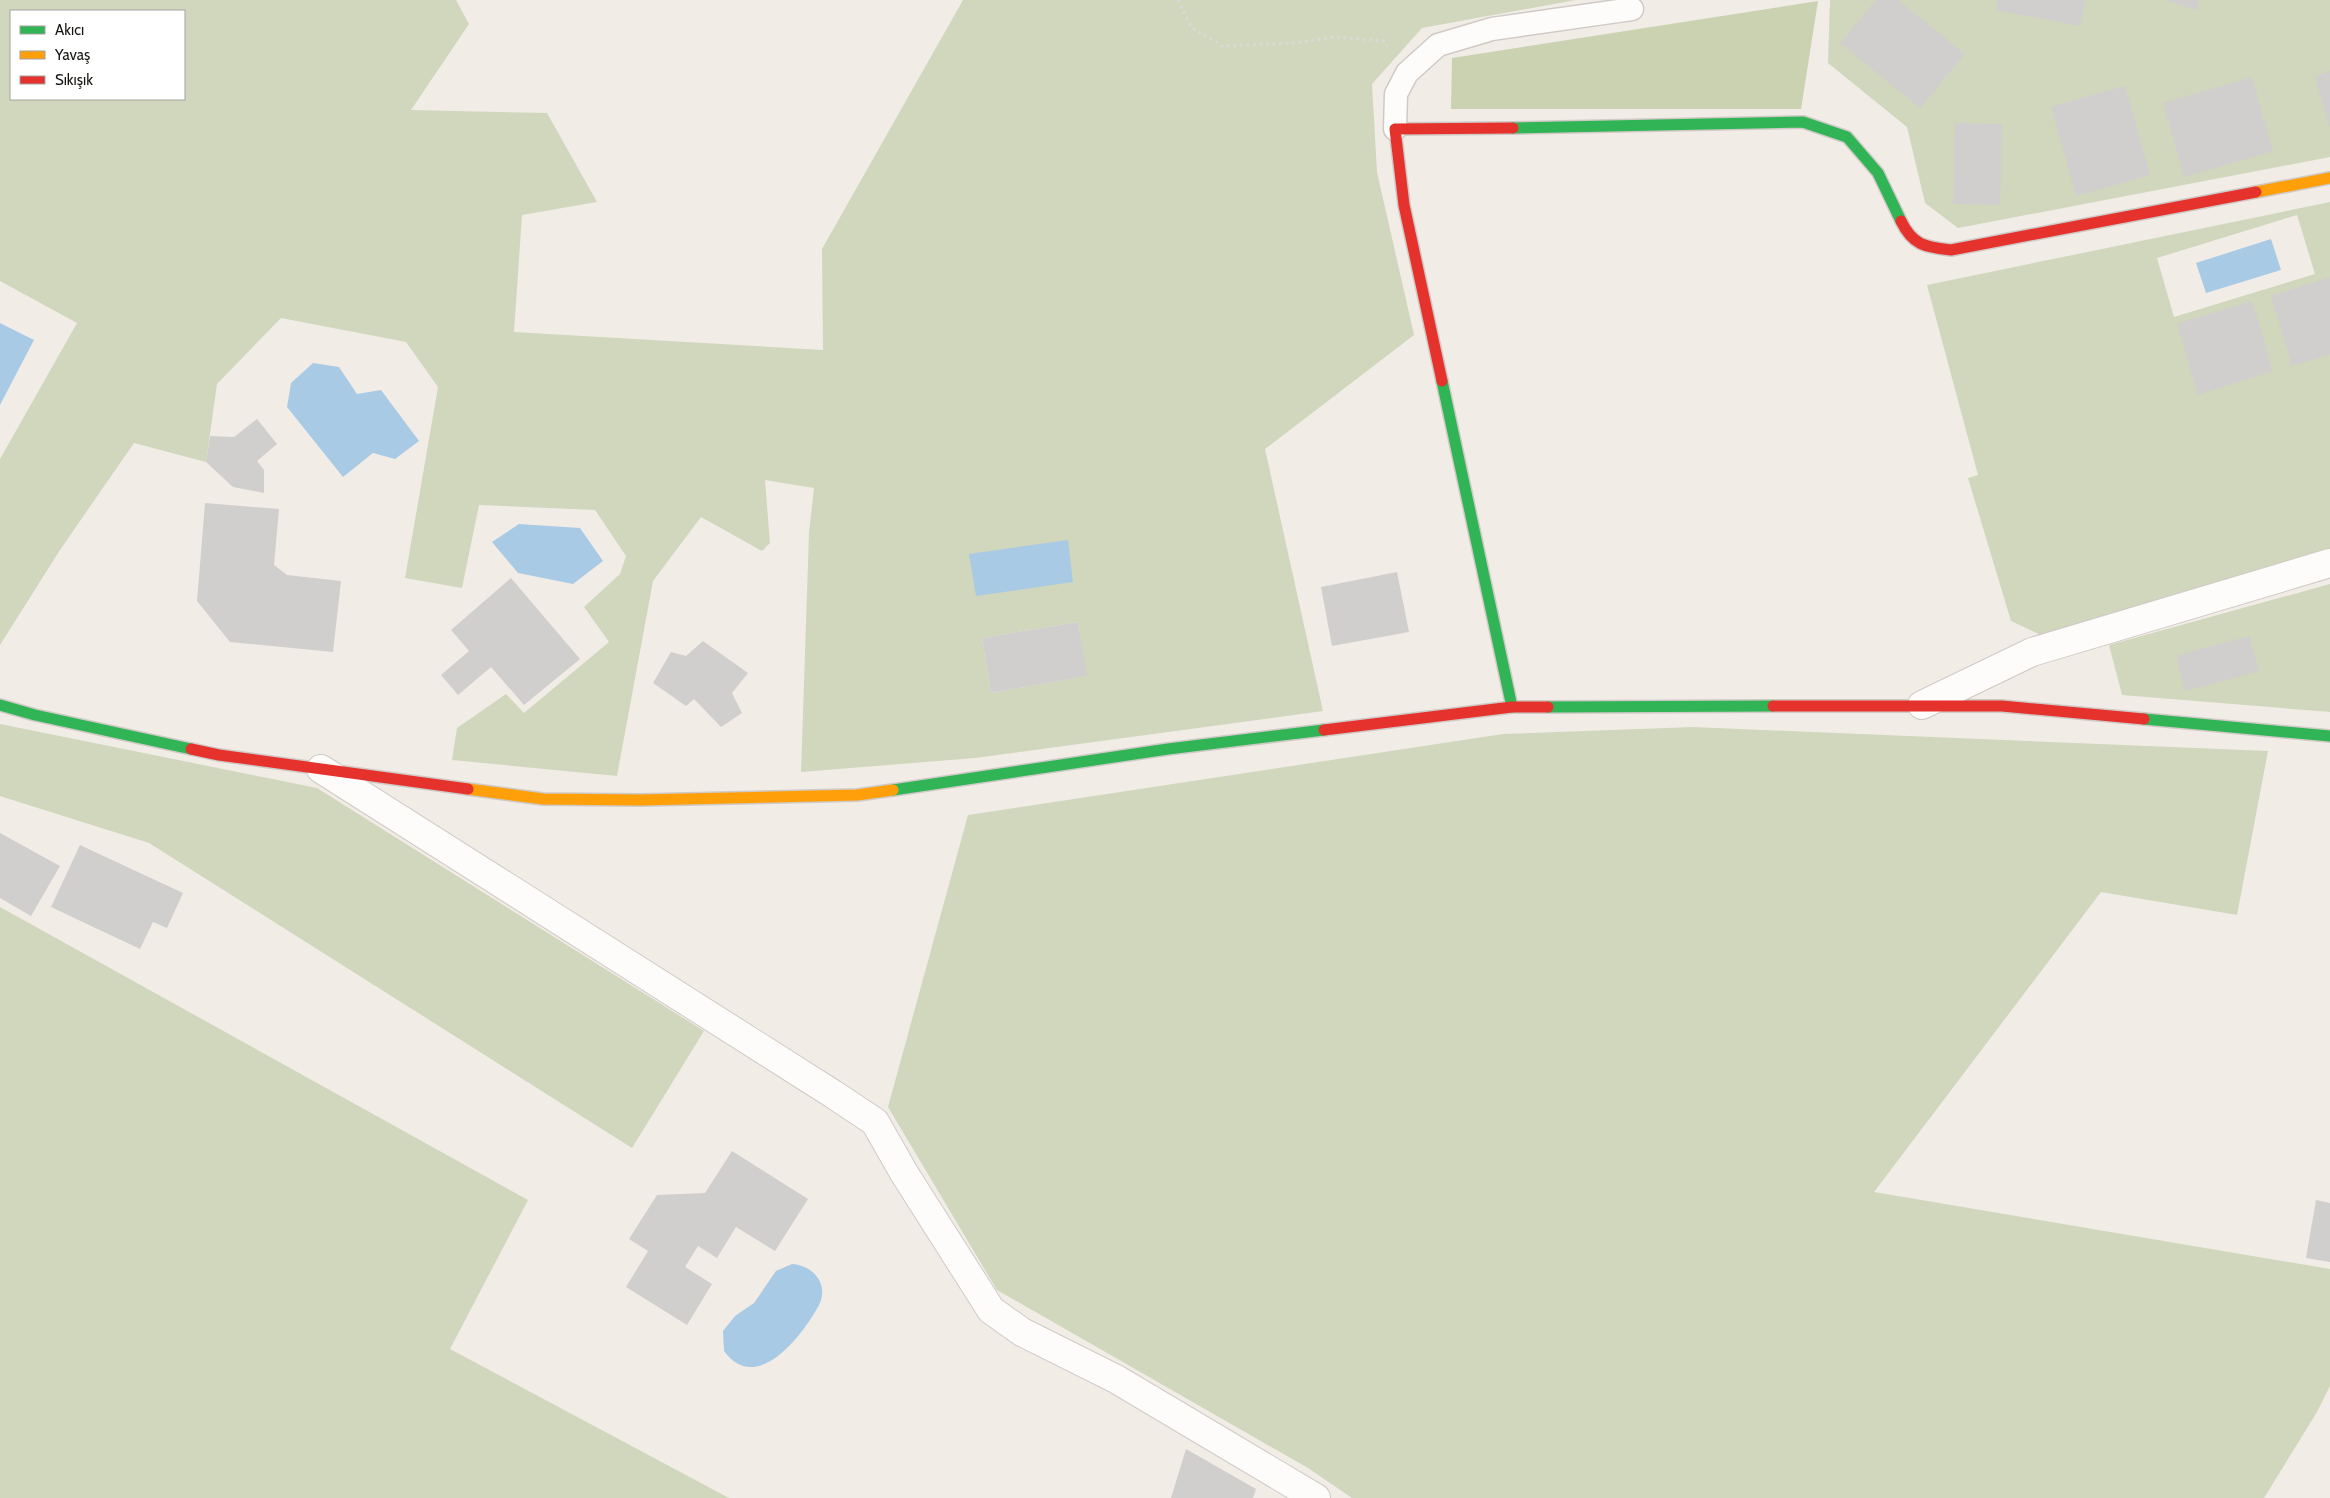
<svg xmlns="http://www.w3.org/2000/svg" width="2330" height="1498" font-family="Cabin,sans-serif">
<rect width="100%" height="100%" fill="#f2ece7"/>
<path fill="#d0d7bc" fill-rule="evenodd" d="M0 0H456L469 24 411 110 547 113 597 202 522 215 514 332 823 350 822 249 963 0H1576L1422 28 1372 84 1377 172 1414 335 1265 449 1323 711 975 758 801 772 809 533 814 488 765 480 770 543 762 551 701 517 653 581 617 776 452 760 457 728 506 694 524 713 609 642 584 607 620 574 626 556 595 510 479 505 462 588 405 578 438 387 406 342 281 318 217 384 206 462 134 443 60 550 0 645V459L77 323 0 281ZM11 11H184V99H11ZM1078 622 1086 676 991 693 982 638Z
M1830 0H2330V157L1958 228 1925 203 1907 127 1828 63Z
M2330 202V550L2041 635 2011 621 1968 478 1978 475 1927 285ZM2297 215 2315 274 2174 317 2157 258Z
M2330 584V712L2122 695 2109 645Z
M0 724 317 788 704 1031 632 1148 149 843 0 796Z
M1693 727 2268 751 2237 915 2101 892 1874 1192 2330 1269V1386L2317 1412 2264 1498H1352L1308 1468 997 1290 888 1107 968 815 1503 734Z
M0 907 528 1200 450 1349 729 1498H0Z"/>
<path fill="#cad2b2" d="M1818 1 1801 109H1451L1452 58Z"/>
<path fill="#a8cae4" d="M2271 239 2281 270 2206 293 2196 263Z
M0 323 34 340 0 405Z
M313 363 339 367 357 394 381 390 419 441 395 459 373 453 343 477 287 407 291 383Z
M519 524 580 528 603 561 573 584 518 573 492 542Z
M1068 540 1073 582 976 596 969 554Z
M792 1264C810 1265 827 1280 821 1300 819 1307 814 1313 810 1320 792 1347 753 1391 724 1351L723 1331 735 1316 754 1303 776 1271Z"/>
<path fill="#d1cece" d="M1876 0H1898L1965 54 1920 108 1840 43Z
M1998 0H2085L2080 26 1996 10Z
M2165 0H2199L2197 10Z
M2330 71V127H2329L2315 76Z
M2252 77 2273 151 2184 177 2163 103Z
M2125 86 2150 175 2076 196 2051 107Z
M1955 123 2002 124 2000 205 1953 204Z
M2330 277V354L2292 366 2271 296Z
M2252 301 2273 371 2198 395 2177 324Z
M257 419 277 444 257 461 264 470V493L233 487 206 462 210 436 234 437Z
M205 503 279 509 274 565 287 575 341 581 333 652 230 642 197 601Z
M1397 572 1409 632 1332 646 1321 587Z
M511 578 580 659 524 705 491 667 458 695 441 675 469 651 451 630Z
M1078 622 1087 676 991 693 982 638Z
M2249 636 2259 671 2185 691 2176 656Z
M703 641 748 673 732 693 742 713 721 727 694 699 686 706 653 683 671 652 686 656Z
M0 833 60 866 31 916 0 898Z
M80 845 183 893 167 928 153 922 140 949 51 907Z
M732 1151 808 1199 775 1251 736 1227 717 1258 698 1246 685 1267 712 1284 687 1325 626 1287 648 1251 629 1239 657 1195 705 1193Z
M2316 1200 2330 1203V1262L2306 1258Z
M1186 1449 1256 1489 1253 1498H1171Z"/>
<g fill="none" stroke-linecap="round" stroke-linejoin="round">
<g stroke="#cfcac6" stroke-width="25">
<path id="lane" d="M1395 129 1396 94 1407 73 1438 45 1492 29 1632 9"/>
</g>
<g stroke="#cfcac6" stroke-width="30">
<path id="street" d="M1922 705 2032 652 2330 563
M321 769 833 1094 875 1122 904 1173 991 1310 1022 1332 1116 1379 1316 1498"/>
</g>
<g stroke="#cfcac6" stroke-width="14">
<path id="fast" d="M1513 128 1803 122 1847 137 1878 173 1901 221
M1442 381 1512 707
M0 705 35 715 191 749
M1548 707 1773 706
M2144 719 2330 736
M893 790 1168 749 1324 730"/>
</g>
<g stroke="#cfcac6" stroke-width="14">
<path id="slow" d="M2256 192 2330 178
M468 789 543 799 640 800 857 795 893 790"/>
</g>
<g stroke="#cfcac6" stroke-width="14">
<path id="jam" d="M1901 221C1913 246 1926 247 1951 250L2256 192
M1442 381 1404 205 1395 129 1513 128
M1773 706H2002L2144 719
M1324 730 1512 707H1548
M191 749 219 755 468 789"/>
</g>
<path stroke="#dbd9d8" stroke-width="3" stroke-dasharray="2.5 4" stroke-linecap="butt" d="M1178 0 1191 27 1222 46 1295 43 1334 37 1384 41 1387 46"/>
<use href="#lane" stroke="#fdfcfb" stroke-width="22"/>
<use href="#street" stroke="#fdfcfb" stroke-width="28"/>
<use href="#fast" stroke="#30b455" stroke-width="11"/>
<use href="#slow" stroke="#ff9f0a" stroke-width="11"/>
<use href="#jam" stroke="#e5322d" stroke-width="11"/>
</g>
<rect x="10" y="10" width="175" height="90" fill="#ffffff" stroke="#a3a2a0"/>
<rect x="20" y="26" width="25" height="8" fill="#30b455" stroke="#a3a2a0"/>
<text x="55" y="35" font-size="15" fill="#191612">Akıcı</text>
<rect x="20" y="51" width="25" height="8" fill="#ff9f0a" stroke="#a3a2a0"/>
<text x="55" y="60" font-size="15" fill="#191612">Yavaş</text>
<rect x="20" y="76" width="25" height="8" fill="#e5322d" stroke="#a3a2a0"/>
<text x="55" y="85" font-size="15" fill="#191612">Sıkışık</text>
</svg>
